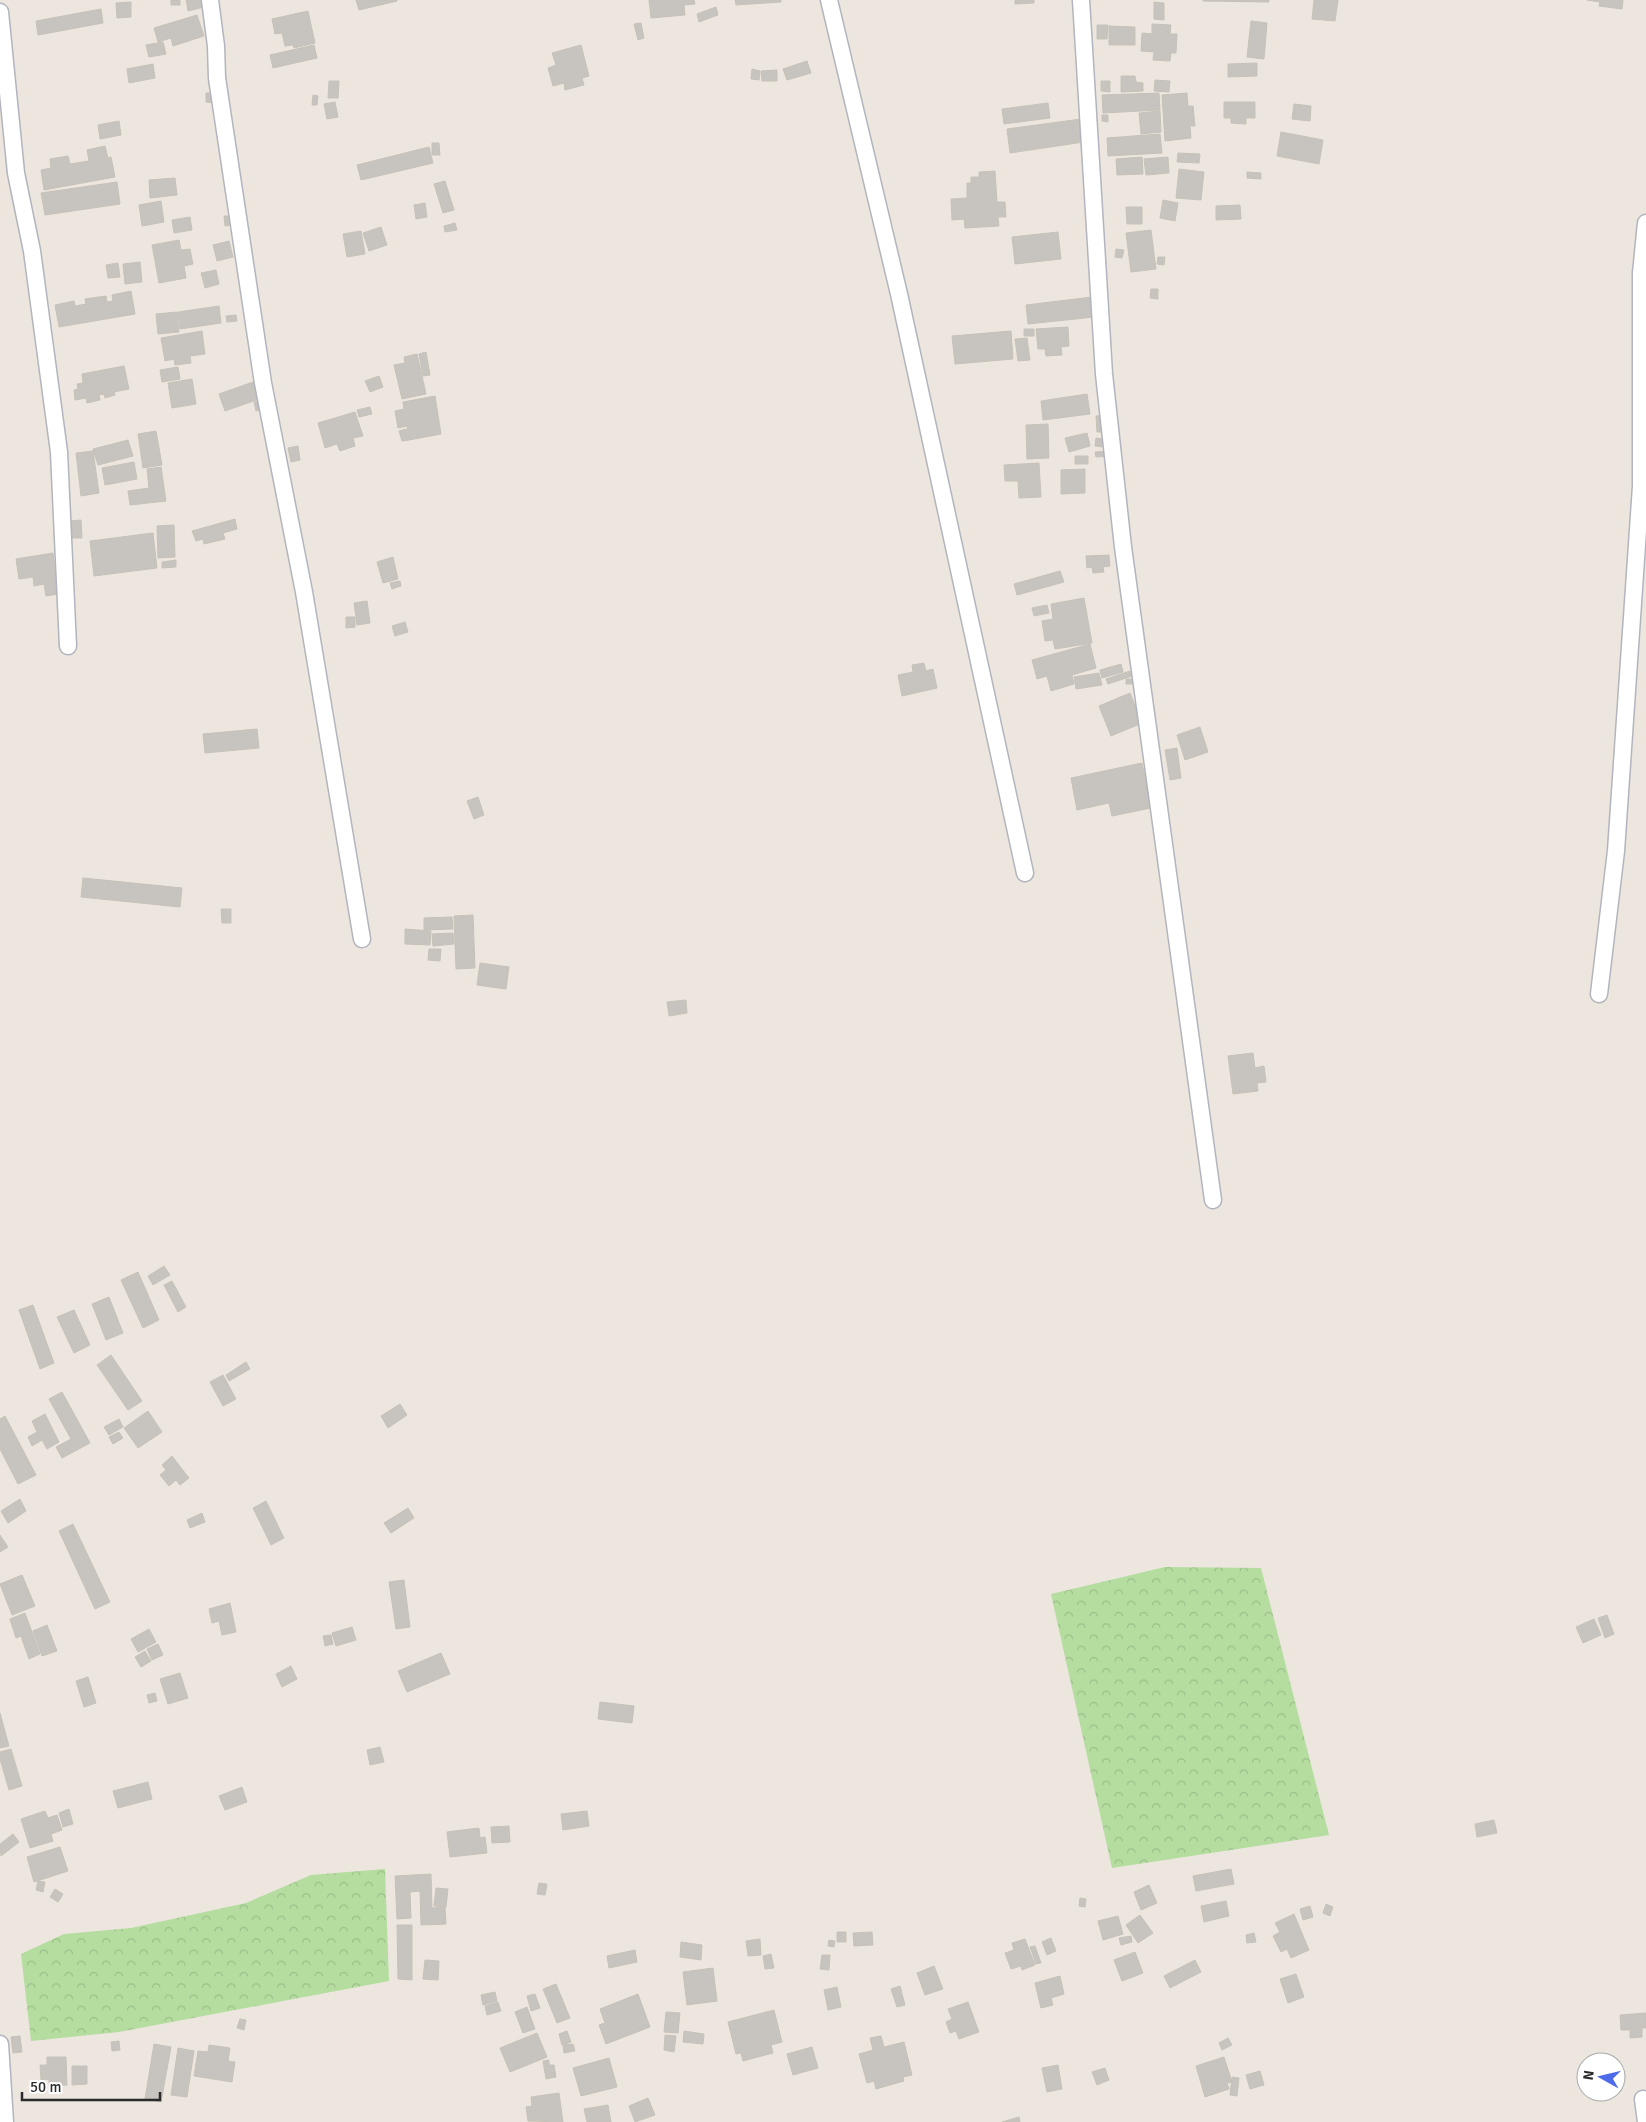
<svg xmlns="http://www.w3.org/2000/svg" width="1646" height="2122" font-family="Signika,sans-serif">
<defs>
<pattern id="forest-crowns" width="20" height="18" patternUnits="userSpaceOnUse" patternTransform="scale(1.25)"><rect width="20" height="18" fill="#b5dda0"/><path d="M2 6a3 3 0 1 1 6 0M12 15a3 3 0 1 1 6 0" fill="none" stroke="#9cbe8a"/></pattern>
</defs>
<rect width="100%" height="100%" fill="#ece6df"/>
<path fill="url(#forest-crowns)" d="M1165 1567 1261 1568 1329 1835 1112 1868 1051 1594Z
M385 1869 389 1981 119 2032 31 2041 21 1954 64 1934 131 1928 246 1903 311 1875Z"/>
<path fill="#c7c3be" stroke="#c7c2b8" d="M171 0H180V5H171Z
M186 0H203L204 7 188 11Z
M356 0H397V1L359 10Z
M649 0H694L695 4 684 5 685 15 651 18Z
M735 0H781V2L736 5Z
M1015 0H1034V3L1015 4Z
M1203 0H1269V2L1203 1Z
M1314 0H1338L1335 21 1312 19Z
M1587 0H1623L1622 9 1599 6 1600 2Z
M131 2V17L117 18 116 3Z
M1154 2 1164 3V20L1154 19Z
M716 7 718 15 699 22 697 14Z
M101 9 103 23 38 35 36 21Z
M308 11 315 43 294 48 293 45 285 46 282 33 275 34 272 19Z
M197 15 204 36 173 46 171 38 158 42 154 28Z
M1251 21 1267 23 1264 59 1247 57Z
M641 23 644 38 638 40 634 24Z
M1152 24 1171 25 1170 34H1177L1176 53H1171L1170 61 1153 60 1154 52 1141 51 1142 33 1152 34Z
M1097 25H1108L1107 39H1097Z
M1109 26 1135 27V45H1109Z
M163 42 166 54 149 57 146 45Z
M314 45 317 58 273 68 270 55Z
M581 45 589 76 582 78 584 85 565 90 564 83 553 86 548 68 556 65 552 53Z
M807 61 811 73 787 80 783 69Z
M1257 63V76L1228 77V64Z
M153 64 155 78 129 83 127 69Z
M752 69 760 71 759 80 751 79Z
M777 70V81H762L761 71Z
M1121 76H1135L1136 82 1143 83V91L1121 92Z
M1155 80 1170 81 1169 92 1154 91Z
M329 81H339L338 98H328Z
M1101 81H1110V92L1101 91Z
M206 93H214V103L206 102Z
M1159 93 1160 110 1103 113 1102 95Z
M1187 93 1188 106H1193L1195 126H1190L1191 138 1165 141 1162 95Z
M313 95 318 96 317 105H312Z
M335 102 338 117 327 119 324 104Z
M1224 102H1255V118H1246V124L1231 123V118H1224Z
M1048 103 1050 118 1004 124 1002 109Z
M1294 104 1311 106 1310 121 1292 119Z
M1160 111 1161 132 1141 134 1139 113Z
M1102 115H1108V122L1102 121Z
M1081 119 1084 142 1010 153 1007 129Z
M119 121 121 135 100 139 98 125Z
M1281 132 1323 140 1319 164 1277 156Z
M1160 134 1162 153 1108 156 1107 138Z
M432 143H439L440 155H432Z
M105 146 108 158 111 157 115 177 44 190 41 170 51 168 50 159 68 156 70 164 89 161 87 150Z
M429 147 433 163 361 180 357 165Z
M1178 153 1200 154 1199 163 1177 162Z
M1142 157 1143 174 1117 175 1116 159Z
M1168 157 1169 173 1146 175 1144 159Z
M1179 169 1204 172 1201 200 1176 198Z
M995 171 997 202H1005L1006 217H998L999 226 965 228 964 219 952 220 951 199 967 198V183H971V177H979V172Z
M1247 172 1261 173V179L1247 178Z
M175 178 177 195 150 198 149 180Z
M445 181 454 210 443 213 434 184Z
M117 182 120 204 45 215 41 193Z
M1163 200 1178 203 1175 221 1160 218Z
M161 201 164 222 142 226 139 205Z
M425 203 427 217 416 219 414 205Z
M1240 205 1241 219 1216 220V206Z
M1126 207H1142V224H1127Z
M224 216H233L234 225 225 226Z
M190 217 192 230 174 233 172 220Z
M455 223 457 230 445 232 444 226Z
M381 227 387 245 369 251 363 233Z
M1151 230 1156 269 1131 272 1126 233Z
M361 231 365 254 347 257 343 234Z
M1058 232 1061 259 1015 264 1012 237Z
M179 240 181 250 190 249 193 264 184 266 186 278 159 283 152 245Z
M229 241 233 257 217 261 213 245Z
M1116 249 1124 250 1122 258 1115 257Z
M1158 257H1165L1164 265 1157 264Z
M140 262 142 282 125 284 123 264Z
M118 263 120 277 108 278 106 265Z
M216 270 219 284 205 288 201 273Z
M1151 289H1158V299L1150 298Z
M131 291 135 314 59 327 55 305 74 301 75 306 86 304 85 299 106 296 107 302 113 301 112 295Z
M1092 297 1094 317 1028 324 1026 305Z
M219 306 221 323 180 329 178 312Z
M177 312 179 332 158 334 156 314Z
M236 315 237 321 227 322 226 316Z
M1068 327 1069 346 1061 347 1062 355 1046 356 1045 349H1038L1036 329Z
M1024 329H1034V336H1024Z
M202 331 205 354 190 356 191 363 175 365 174 359 165 361 161 338Z
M1011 331 1013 359 955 364 952 336Z
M1027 338 1030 360 1018 361 1015 339Z
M426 352 430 375 423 376 419 354Z
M417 354 426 394 402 399 394 365 405 363 404 357Z
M124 366 129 389 114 392 115 395 105 398 104 394 99 395 100 400 87 403 86 398 75 400 74 390 78 389 77 384 83 383 82 374Z
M178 367 180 379 162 382 160 370Z
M379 376 383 387 370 392 365 381Z
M192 379 196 404 172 408 168 383Z
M256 381 262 398 225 411 219 394Z
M1087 394 1090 414 1043 420 1041 401Z
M435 396 441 434 409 440 407 426 398 428 395 411 404 409 403 402Z
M261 400 263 409 256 411 254 402Z
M370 407 372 414 359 417 357 410Z
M355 412 363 436 353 438 355 446 340 451 337 444 325 448 318 423Z
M1107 415 1108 432H1097L1096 416Z
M1048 424 1049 458 1027 459 1026 425Z
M406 429 409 440 402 441 399 431Z
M156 431 162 465 143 468 138 434Z
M1087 433 1090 446 1069 452 1065 438Z
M1096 438 1103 439 1102 447 1095 446Z
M128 440 133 456 98 465 93 449Z
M298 446 300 460 291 462 288 448Z
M93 451 99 493 81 496 76 453Z
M1110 451V456L1096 457 1095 452Z
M1075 456H1088V464H1075Z
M134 462 137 479 105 485 102 468Z
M1039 463 1041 497 1019 498 1018 481H1005L1004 465Z
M161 467 166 501 130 505 128 491 149 488 147 469Z
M1085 469V493L1061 494V470Z
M235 519 237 529 223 533 225 539 204 544 203 539 196 541 192 531Z
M81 520 82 538H71L70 521Z
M174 525 175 557 158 558 157 526Z
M153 533 157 568 94 576 90 541Z
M53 553 58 594 46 596 44 584 34 586 33 577 19 579 16 559Z
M1109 555 1110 566 1103 567 1104 572 1093 573 1092 567 1087 568 1086 556Z
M393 557 398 579 383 583 377 562Z
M176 560V567L162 568V562Z
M1060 571 1064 582 1017 595 1014 584Z
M400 581 401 586 392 589 390 583Z
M1084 598 1092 643 1055 649 1053 640 1045 641 1042 621 1053 619 1051 604Z
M367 601 370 623 357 625 354 603Z
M1047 605 1049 613 1034 616 1032 608Z
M346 617H355V627L346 628Z
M405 622 408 632 395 636 392 626Z
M1090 644 1096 668 1072 675 1074 684 1051 691 1047 676 1037 679 1032 660Z
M924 663 926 671 933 669 937 688 902 696 898 675 913 672 912 665Z
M1121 664 1123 672 1102 678 1100 670Z
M1130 671 1132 676 1108 684 1106 679Z
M1099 673 1102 685 1076 689 1074 677Z
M1126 679H1137V684H1126Z
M1130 693 1142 723 1111 736 1099 706Z
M1200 727 1208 752 1185 760 1177 735Z
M257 729 259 748 205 753 203 734Z
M1177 748 1181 778 1170 780 1165 750Z
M1142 763 1151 808 1112 816 1109 803 1077 810 1071 778Z
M478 797 484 815 474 819 467 801Z
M83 878 182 888 180 907 81 897Z
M221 909H231V923H222Z
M473 915 475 968 456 969 454 916Z
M452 917 453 929 424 930V918Z
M405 929 431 931 430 945 405 944Z
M453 933 454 944 433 946 432 934Z
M429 949H441L440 961 428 960Z
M480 963 509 967 506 989 477 985Z
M686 1000 687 1013 669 1016 667 1002Z
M1253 1053 1255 1068 1264 1066 1266 1082 1257 1083 1258 1091 1233 1094 1228 1056Z
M164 1266 170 1275 153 1285 148 1276Z
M138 1272 159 1320 143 1328 121 1280Z
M172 1281 186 1307 178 1312 164 1285Z
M109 1297 123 1333 106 1340 92 1304Z
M33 1305 54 1363 40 1369 19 1310Z
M74 1310 90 1345 74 1353 57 1317Z
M111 1355 142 1401 128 1410 97 1365Z
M246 1362 250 1369 229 1381 226 1375Z
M223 1375 236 1399 223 1406 210 1382Z
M62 1392 90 1443 62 1458 56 1447 71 1439 49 1399Z
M400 1404 407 1415 388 1428 381 1416Z
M148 1411 162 1432 138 1448 124 1428Z
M45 1414 59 1442 47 1449 42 1440 32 1446 28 1437 37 1432 32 1421Z
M5 1416 36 1475 18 1484 0 1449V1419Z
M119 1419 123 1427 109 1435 104 1427Z
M119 1432 123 1438 113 1444 109 1437Z
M172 1456 189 1478 180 1485 176 1480 169 1486 160 1475 166 1470 162 1465Z
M20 1499 26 1511 8 1523 1 1511Z
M266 1501 284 1538 271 1545 253 1508Z
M408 1508 414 1518 391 1533 384 1523Z
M202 1513 205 1522 190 1528 187 1520Z
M73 1524 110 1602 95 1609 59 1531Z
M0 1535 8 1547 0 1552Z
M22 1575 35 1606 12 1615 0 1584Z
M404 1580 410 1627 396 1629 389 1582Z
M230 1603 236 1632 222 1635 219 1621 212 1623 209 1609Z
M25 1613 40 1654 29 1659 21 1636 16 1638 10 1619Z
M1607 1615 1614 1634 1605 1638 1598 1618Z
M1594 1619 1601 1635 1583 1643 1576 1627Z
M47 1625 57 1651 42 1656 33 1631Z
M352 1627 356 1640 336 1646 332 1633Z
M149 1629 156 1642 138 1652 131 1639Z
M331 1635 333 1644 325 1646 323 1636Z
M158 1644 163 1655 152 1660 147 1649Z
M145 1651 151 1661 141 1667 135 1657Z
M441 1653 450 1674 407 1692 398 1671Z
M291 1666 297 1679 282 1687 276 1674Z
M180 1673 188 1698 168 1704 160 1679Z
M88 1677 96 1703 84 1707 76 1681Z
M155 1693 157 1701 149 1703 147 1695Z
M600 1702 634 1706 632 1723 598 1719Z
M0 1713 9 1746 0 1748Z
M380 1747 384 1762 370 1765 367 1750Z
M11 1749 22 1786 9 1790 0 1759V1752Z
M148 1782 152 1799 118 1808 113 1791Z
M242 1787 247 1802 225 1810 219 1796Z
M69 1809 73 1824 63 1827 59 1813Z
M45 1811 48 1818 57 1815 62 1830 51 1834 53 1841 30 1848 21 1819Z
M587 1811 589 1826 563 1830 561 1814Z
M1494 1820 1497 1833 1477 1837 1475 1824Z
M509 1826 510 1842 492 1843 491 1827Z
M479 1828 480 1838 485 1837 487 1853 450 1857 447 1832Z
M13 1834 19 1842 1 1856 0 1844Z
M60 1847 68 1871 34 1882 27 1857Z
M1231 1869 1234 1884 1196 1891 1193 1876Z
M431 1874 432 1908 445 1907 446 1924 421 1925 420 1891 410 1892 411 1918 397 1919 395 1876Z
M38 1881 45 1882 43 1892 36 1890Z
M539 1883 547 1884 545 1895 537 1894Z
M1149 1885 1157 1903 1141 1910 1134 1892Z
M436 1888 448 1889 446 1907 434 1906Z
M55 1889 63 1894 58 1902 50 1897Z
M1080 1898 1086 1899 1085 1907 1079 1906Z
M1226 1901 1229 1916 1204 1922 1201 1906Z
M1326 1904 1333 1907 1330 1916 1323 1913Z
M1310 1906 1313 1917 1303 1920 1300 1909Z
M1294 1914 1309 1950 1291 1958 1287 1949 1281 1952 1273 1936 1280 1932 1275 1923Z
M1140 1915 1153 1933 1138 1943 1126 1925Z
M1118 1916 1123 1934 1103 1940 1098 1921Z
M397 1925H412V1980L398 1979Z
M837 1932H846V1942H837Z
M872 1932 873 1945 854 1946 853 1933Z
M1254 1933 1256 1942 1247 1943 1246 1935Z
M1131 1936 1132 1942 1121 1945 1119 1938Z
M1051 1938 1056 1951 1047 1955 1042 1942Z
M760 1939 761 1955 748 1956 746 1941Z
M1025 1939 1035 1965 1022 1970 1021 1966 1011 1969 1005 1953 1014 1950 1012 1943Z
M829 1940 835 1941 834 1947 828 1946Z
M681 1942 702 1945 701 1960 680 1957Z
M1035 1946 1041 1963 1036 1964 1030 1947Z
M635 1950 637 1962 609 1968 607 1956Z
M1135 1952 1143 1973 1122 1981 1114 1960Z
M771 1954 774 1968 765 1969 763 1956Z
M822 1955H830L829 1970 820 1969Z
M425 1960 439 1961 438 1980 423 1979Z
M1195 1960 1201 1972 1170 1988 1164 1976Z
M934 1966 943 1989 925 1995 917 1973Z
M713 1968 717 2001 687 2005 683 1972Z
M1296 1974 1304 1997 1288 2003 1280 1979Z
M1060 1976 1064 1994 1051 1998 1053 2005 1041 2008 1035 1983Z
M556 1984 570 2018 557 2023 543 1989Z
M900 1986 905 2005 897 2007 891 1989Z
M837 1987 841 2007 828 2010 824 1990Z
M495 1992 497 2001 483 2005 481 1995Z
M535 1994 540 2008 531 2011 527 1996Z
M638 1994 650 2027 606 2044 599 2025 605 2023 600 2009Z
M498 2002 501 2011 487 2015 485 2006Z
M968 2002 979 2032 959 2039 956 2031 950 2033 946 2022 952 2019 948 2009Z
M527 2007 535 2029 523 2033 515 2012Z
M774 2010 782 2042 771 2045 773 2053 743 2061 741 2053 736 2054 728 2022Z
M666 2012 680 2013 678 2033 664 2032Z
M1646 2013V2028H1642V2037L1630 2038V2030H1621L1620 2015Z
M240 2019 246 2020 244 2030 237 2028Z
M567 2031 571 2042 562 2045 559 2034Z
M684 2031 704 2034 703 2044 683 2042Z
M537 2033 547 2057 510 2072 500 2048Z
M665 2035 676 2036 674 2052 664 2050Z
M20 2036 22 2052 13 2053 11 2037Z
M881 2036 884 2047 904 2042 912 2075 903 2077 904 2081 876 2089 874 2081 867 2083 859 2054 873 2050 870 2038Z
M1228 2038 1232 2045 1222 2050 1219 2043Z
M119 2041 120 2050 112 2051 111 2042Z
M154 2044 171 2047 161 2102 145 2099Z
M573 2044 575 2051 564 2053 563 2045Z
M209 2045 230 2048 228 2061 235 2062 232 2082 194 2076 198 2051 208 2052Z
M812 2047 818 2068 793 2075 787 2054Z
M178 2048 194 2051 187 2097 171 2095Z
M47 2057H66L67 2085 49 2086V2079L41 2080 40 2065H47Z
M1224 2057 1232 2082 1227 2083 1229 2089 1205 2097 1196 2066Z
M609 2058 617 2087 581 2096 573 2068Z
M549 2060V2065H554L556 2077 546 2079 543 2061Z
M1058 2065 1062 2089 1047 2092 1042 2068Z
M72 2066H87V2084L72 2085Z
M1105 2068 1109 2080 1097 2085 1092 2072Z
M1260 2071 1264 2085 1250 2089 1246 2075Z
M1232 2077 1239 2078 1237 2096 1230 2095Z
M559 2093 563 2122 528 2121 526 2107 532 2106 531 2097Z
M648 2098 655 2115 635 2122 629 2106Z
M608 2105 611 2122H587L584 2109Z
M1019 2117 1020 2122H1002Z"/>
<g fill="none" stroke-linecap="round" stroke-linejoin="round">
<g stroke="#b2b5bd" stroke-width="19">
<path id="street" d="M210 0 216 46 217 78 263 383 304 592 362 939
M829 0 899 294 1025 873
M1081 0 1104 374 1123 547 1213 1200
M0 12 16 173 32 251 59 452 68 646
M1599 994 1616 851 1641 486V273L1646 223
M0 2044 5 2122
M1643 2099 1646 2122"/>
</g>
<use href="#street" stroke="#fff" stroke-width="16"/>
</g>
<g transform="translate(1601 2077) rotate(278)"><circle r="24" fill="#ffffff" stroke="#aaaaaa"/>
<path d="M0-4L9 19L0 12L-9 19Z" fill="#4e6ce9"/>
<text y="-8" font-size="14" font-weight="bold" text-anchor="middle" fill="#2b2b2b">N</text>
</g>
<path d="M22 2092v8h138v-8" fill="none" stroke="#2b2b2b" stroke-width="2.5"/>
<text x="30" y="2092" font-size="15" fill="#2b2b2b" stroke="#ffffff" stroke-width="4" paint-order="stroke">50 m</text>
</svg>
